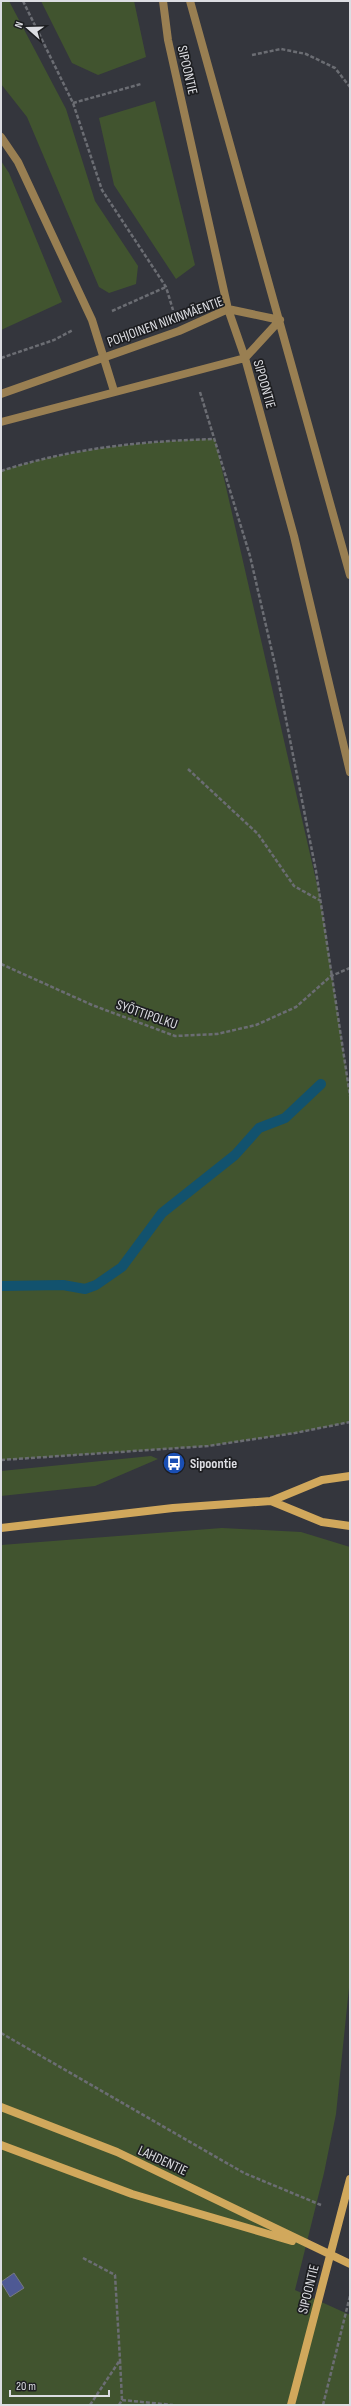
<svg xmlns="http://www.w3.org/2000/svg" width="351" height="2406" font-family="'Sofia Sans Condensed',sans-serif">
<rect width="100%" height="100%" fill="#34363d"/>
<path fill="#41542f" d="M1 1H9L66 109 95 201 138 266 136 284 109 293 99 287 27 117 1 84Z
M41 1H134L146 57 98 75 72 63Z
M155 101 195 265 176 279 114 185 99 118Z
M1 161 9 173 62 302 1 330Z
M215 439 321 902 350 1096V1422L295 1433 208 1446 1 1460V471C69 449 144 441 215 439Z
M151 1456 158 1459 95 1486 1 1496V1471Z
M222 1528 301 1532 350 1547V1978L336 2114 324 2173 295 2290 350 2315V2405H1V1545Z"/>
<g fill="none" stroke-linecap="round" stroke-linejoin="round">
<path stroke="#12526e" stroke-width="10" d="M1 1286 63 1285 85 1289 96 1285 122 1267 162 1213 235 1155 259 1128 285 1118 321 1084"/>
</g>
<path fill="#4e5994" stroke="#777981" d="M14 2273 24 2288 10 2297 1 2282Z"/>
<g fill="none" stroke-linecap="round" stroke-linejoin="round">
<path stroke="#6b6d73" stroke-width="2.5" stroke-dasharray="4 2" stroke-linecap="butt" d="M23 1 73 103 102 190 166 287 173 310
M252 55 281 49 306 54 335 68 350 87
M73 103 141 84
M112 311 166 287
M1 358 54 340 73 330
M200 392 250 556 276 669 316 871 350 1096
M1 471C71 448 142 441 215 439
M188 769 258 834 294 886 321 901
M1 964 92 1005 175 1036 217 1034 256 1025 296 1007 331 976 350 968
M1 1460 208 1446 295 1433 350 1422
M1 2033 244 2173 321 2205
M83 2258 115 2275 120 2360
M122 2400 173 2405
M90 2405 120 2360 122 2400 119 2405
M323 2405 350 2296"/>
<path stroke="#997f52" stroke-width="8" d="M1 137 18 162 92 320 114 391"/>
<path stroke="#997f52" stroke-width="8" d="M163 1 168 40 228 309 245 358 294 536 350 772
M190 1 350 575
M1 394 179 331 228 309 280 320
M1 422 245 358 280 320"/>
<path stroke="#d1a85c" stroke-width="8" d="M271 1501 322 1522 350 1526
M1 1528 173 1508 271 1501 322 1480 350 1476
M1 2107 117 2152 350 2264
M1 2145 132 2194 292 2241
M291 2405 350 2179"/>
</g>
<defs>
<g id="bus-disc" transform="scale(1.15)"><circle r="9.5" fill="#1a4fb4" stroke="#1d1e21"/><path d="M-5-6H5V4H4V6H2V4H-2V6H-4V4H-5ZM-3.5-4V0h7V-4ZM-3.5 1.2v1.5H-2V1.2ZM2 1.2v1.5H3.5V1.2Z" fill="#fff"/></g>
</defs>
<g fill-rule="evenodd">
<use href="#bus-disc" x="174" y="1463"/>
</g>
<g text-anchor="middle" stroke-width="3.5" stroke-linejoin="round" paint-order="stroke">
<g font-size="14" fill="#dcdde2" stroke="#1d1e21">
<text transform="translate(188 70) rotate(77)" y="5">SIPOONTIE</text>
<text transform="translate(165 321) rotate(-20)" y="5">POHJOINEN NIKINMÄENTIE</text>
<text transform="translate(265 384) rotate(74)" y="5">SIPOONTIE</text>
<text transform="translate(147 1014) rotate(19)" y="5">SYÖTTIPOLKU</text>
<text transform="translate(163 2160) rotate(25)" y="5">LAHDENTIE</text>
<text transform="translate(308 2289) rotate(-76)" y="5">SIPOONTIE</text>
</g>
<g font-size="14" font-weight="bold" fill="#dcdde2" stroke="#1d1e21" text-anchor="start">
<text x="190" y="1468">Sipoontie</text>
</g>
</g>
<rect width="351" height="2406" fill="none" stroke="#dcdde2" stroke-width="4"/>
<g transform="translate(28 28) rotate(290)" stroke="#1d1e21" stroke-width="3" paint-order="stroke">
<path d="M0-3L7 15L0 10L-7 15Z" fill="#dcdde2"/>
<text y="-6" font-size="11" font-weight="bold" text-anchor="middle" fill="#dcdde2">N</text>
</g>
<path d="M10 2390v6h99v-6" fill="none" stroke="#dcdde2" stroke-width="2"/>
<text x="16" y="2390" font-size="12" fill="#dcdde2" stroke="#1d1e21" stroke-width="3" paint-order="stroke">20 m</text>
</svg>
